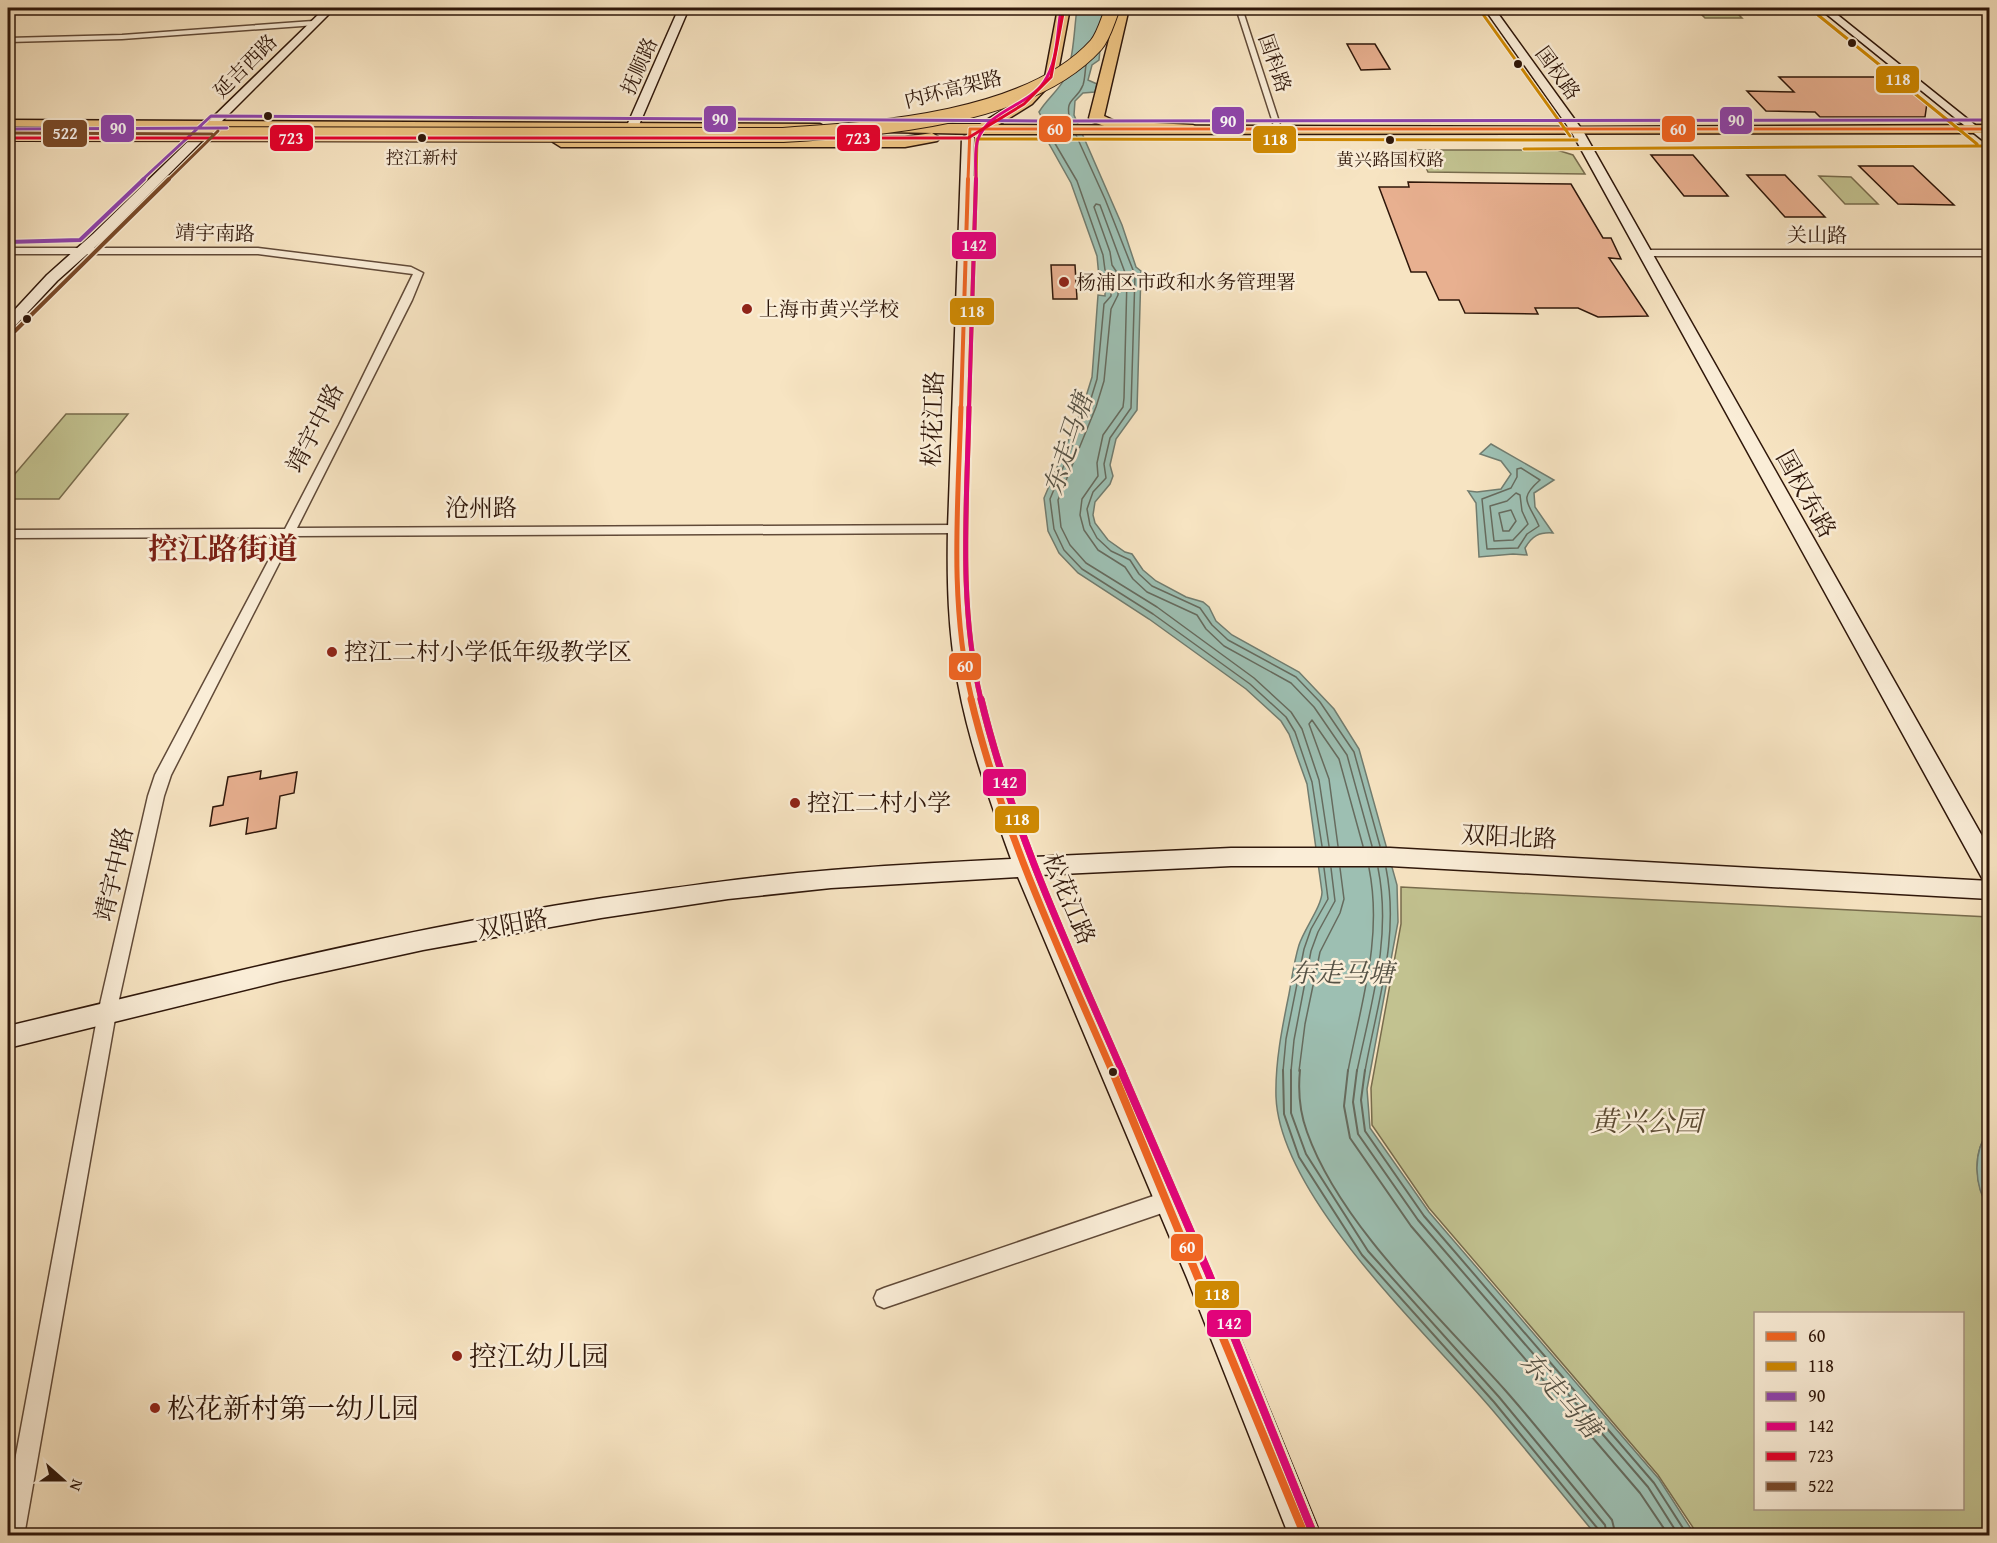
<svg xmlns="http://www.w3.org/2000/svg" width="1997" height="1543" viewBox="0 0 1997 1543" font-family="'Gentium Book Plus','Noto Serif SC',serif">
<rect width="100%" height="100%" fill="#f7e4c2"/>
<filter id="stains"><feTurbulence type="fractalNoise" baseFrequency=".00333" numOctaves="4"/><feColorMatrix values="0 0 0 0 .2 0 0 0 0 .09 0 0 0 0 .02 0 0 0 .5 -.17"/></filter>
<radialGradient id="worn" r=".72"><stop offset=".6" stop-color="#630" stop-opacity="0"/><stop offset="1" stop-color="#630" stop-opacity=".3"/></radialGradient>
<path fill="#c2c290" stroke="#786c4d" stroke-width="1.5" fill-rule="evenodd" d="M1695,8H1732L1742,18H1705Z
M1418,150H1557L1573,155L1585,174L1428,172Z
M1819,176L1851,177L1878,204H1845Z
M66,414H128L59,499H8V482Z
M1401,887L1989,917V1131C1972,1152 1974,1186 1990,1209V1470C1981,1491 1985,1514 1989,1535H1698L1658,1475L1429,1208L1372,1125L1371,1088L1401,924ZM1756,1314H1962V1508H1756Z"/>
<path fill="#9dbfb2" stroke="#717c6f" stroke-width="1.5" d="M1077,8H1104L1099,60L1092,65L1088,80L1097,84L1095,92L1083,93L1075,101L1074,115L1122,225L1136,267L1141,271L1137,410L1116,439L1110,465L1113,476L1110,484L1095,502L1093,515L1095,523L1108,540L1125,552L1132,554L1143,570L1156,581L1186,597L1203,602L1209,607L1216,621L1232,635L1299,672L1334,709L1359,749L1397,885L1398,922L1367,1089L1370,1128L1429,1212L1659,1479L1695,1535H1596C1560,1492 1525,1448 1489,1406C1426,1332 1280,1197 1276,1097C1275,1063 1282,1028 1289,994C1292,978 1294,961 1299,945C1304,929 1322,906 1322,892L1307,784L1289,734L1281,721L1246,689L1149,619L1078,573L1059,553L1048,531L1044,498L1084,403L1092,377L1098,295L1105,296V278L1099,277L1097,256L1071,183L1043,133V120L1039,112C1046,100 1059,90 1065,78C1074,58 1074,30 1077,8Z
M1491,444L1554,480L1534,493L1535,507L1553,533C1539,532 1532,536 1525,548L1527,555L1513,554L1479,557L1476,503L1468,491L1477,492L1501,489L1511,474L1501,461L1480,454Z
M1989,1131V1209C1974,1186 1972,1152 1989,1131Z"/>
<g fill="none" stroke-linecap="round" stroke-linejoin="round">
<path stroke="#666b5e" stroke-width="1.5" d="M1071,124C1063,96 1076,103 1083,85C1085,79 1085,71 1086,65
M1050,135L1077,181L1103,255L1105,270L1111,276V296L1104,304L1097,379L1089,405L1050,499L1054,529L1064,550L1082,569L1153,614L1250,684L1286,717L1295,732L1312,782L1322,846
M1076,135L1105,199L1135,275L1131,408L1110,438L1104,464L1106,478L1093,492L1087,509L1090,525L1097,538L1111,551L1130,560L1139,574L1152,586L1200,608L1212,625L1228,640L1296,677L1320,702L1354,752L1380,846
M1521,468L1540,480C1517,500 1529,502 1539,526L1527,534L1518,548L1487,549L1482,499L1511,488L1517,477V469Z
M1516,493L1520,495L1522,511L1528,524L1513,540L1494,541L1490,506L1507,501Z
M1511,510L1516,521L1509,531H1503L1499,513Z
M1329,846L1319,780L1302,729L1291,712L1254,678L1157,607L1086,563L1070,545L1061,527L1058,500L1096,407L1104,381L1111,309L1118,295V274L1112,265L1110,252L1094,207L1096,204L1100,205L1127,278L1124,398L1123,407L1103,435L1097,463L1098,476L1082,499L1080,515L1084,530L1098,550L1125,567L1133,579L1147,592L1197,615L1206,629L1224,646L1291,683L1314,707L1347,755L1372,846
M1338,846L1329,779L1309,724L1312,720L1339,759L1363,846
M1283,1071L1286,1039L1304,949L1311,929L1328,899L1324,868
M1291,1071L1294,1040L1311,951L1318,932L1335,901L1331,868
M1299,1071L1305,1024L1320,952L1340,913L1344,899L1340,868
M1348,1071C1361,1003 1383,938 1369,868
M1357,1071C1371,1004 1392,937 1378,868
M1365,1071C1377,1003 1400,938 1386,868"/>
<path stroke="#666b5e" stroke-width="2" d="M1283,1070L1284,1114L1299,1157L1362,1255L1494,1402L1598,1529L1600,1536
M1291,1070V1113L1306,1154L1368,1251L1499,1397L1605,1525L1607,1536
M1300,1070C1298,1090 1300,1113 1307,1132C1340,1225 1440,1317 1505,1390C1542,1432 1577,1477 1612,1520L1616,1536
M1348,1070L1344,1106L1350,1138L1411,1226L1640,1493L1669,1536
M1357,1070L1353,1102L1358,1134L1418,1220L1648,1487L1679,1536
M1365,1070L1361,1100L1365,1131L1424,1216L1654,1483L1688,1536"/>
</g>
<path fill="#e8b090" stroke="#2f170a" stroke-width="1.5" d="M1347,44H1375L1390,69L1361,70Z
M1779,77H1897L1927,103L1925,117H1820L1815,112L1766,111L1747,91L1794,92Z
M1651,155H1693L1728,196H1684Z
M1859,166H1913L1954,205L1898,204Z
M1747,175H1785L1825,217H1785Z
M1408,182L1571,184L1603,238H1611L1621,259L1609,258L1648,316L1598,317L1578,308H1535L1538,314L1465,313L1459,300H1439L1426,272H1411L1379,187H1409Z
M1051,265H1075L1077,299H1053Z
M261,771L260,779L297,772L294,793L280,796L276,828L246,834L248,818L210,826L213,807L223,805L228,777Z"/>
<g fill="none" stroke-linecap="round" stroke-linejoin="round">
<g stroke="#614a38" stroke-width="3">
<path id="street" d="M1236,8H1242L1282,131L1275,129Z
M313,21L316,25L122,39L8,42V38L122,35Z
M8,248H258L411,267L423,273L412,300L297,528L956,525L962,529L956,533L293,536L171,775L164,796L116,1013L24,1536H8V1498L98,1013L148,796L155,775L281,537L8,538V530L285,529L339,425L413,274L258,254H8Z
M1990,250V256H1644L1639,253L1644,250Z
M1168,1191L1175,1194L1178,1201L1175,1208L1168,1211L884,1308L877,1305L874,1298L877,1291L884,1288Z"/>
</g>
<g stroke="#2f170a" stroke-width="3">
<path id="secondary" d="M325,8H335L103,240L57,281L13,328L8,329V317L47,275L93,234Z
M679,8H689L633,139L627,143L623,141L621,139Z
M1484,8H1494L1583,131L1990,850V880L1982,878L1571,131Z
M1819,8H1829L1990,137V146Z
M968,134L974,138L965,528L969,622L977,681L990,735L1033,857L1231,848H1390L1990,881V899L1390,866H1231L1040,875L1210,1265L1321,1536H1289L1187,1278L1018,877L831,888L728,899L601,918L423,950L281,981L8,1048V1026C205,979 403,928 603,898C679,887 756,876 832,870C891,865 951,862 1011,859C990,801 969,743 958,683C948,632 947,580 948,528L962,138Z"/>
</g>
<g stroke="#2f170a" stroke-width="3">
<path id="primary" d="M1058,8H1070L1057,77L1032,104L998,125L1577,127L1990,125V133L980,134L888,132L881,128L888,124H980L1023,98L1045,77Z
M8,120L820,124L827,128L820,132L8,128Z"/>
</g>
<g stroke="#2f170a" stroke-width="3">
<path id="highway" d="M1117,8H1129L1104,116L1115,121L1193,125L1200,129L1198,132L1112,129L1091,121L1089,118Z
M932,133L940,138L937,141L905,147H561L553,142L561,137H905Z"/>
</g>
<use href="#street" fill="#faedd7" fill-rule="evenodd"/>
<use href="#secondary" fill="#faedd7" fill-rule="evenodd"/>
<use href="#primary" fill="#ecc281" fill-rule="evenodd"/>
<use href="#highway" fill="#ecc281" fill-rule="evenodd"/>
<g stroke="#2f170a" stroke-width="16" stroke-linecap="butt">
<path id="highway-bridge" d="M8,134L783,135C878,129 1029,119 1096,45C1104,36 1108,19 1113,8"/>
</g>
<use href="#highway-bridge" stroke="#ecc281" stroke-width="14"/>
<g stroke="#faedd7" stroke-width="5">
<path id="bus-1-far4" d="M968,180L970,129H1990"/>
</g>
<g stroke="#faedd7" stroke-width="7">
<path id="bus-1-far3" d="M961,409L968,179"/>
</g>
<g stroke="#faedd7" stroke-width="9">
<path id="bus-1-far2" d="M961,407C958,505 949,604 972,700"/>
</g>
<g stroke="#faedd7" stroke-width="11">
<path id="bus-1-far1" d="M971,699C1002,829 1059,949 1112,1071"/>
</g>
<g stroke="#faedd7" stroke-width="13">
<path id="bus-1" d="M1112,1070L1305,1536"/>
</g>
<g stroke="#faedd7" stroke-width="5">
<path id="bus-2-far4" d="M1482,13L1570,136
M1818,15L1977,144
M1524,149L1983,146
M976,180L977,139L1577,140"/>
</g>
<g stroke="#faedd7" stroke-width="7">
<path id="bus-2-far3" d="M969,409L976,179"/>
</g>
<g stroke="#faedd7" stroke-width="9">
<path id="bus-2-far2" d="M969,407C967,505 958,605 981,700"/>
</g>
<g stroke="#faedd7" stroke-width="11">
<path id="bus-2-far1" d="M981,699C1012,828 1069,949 1122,1071"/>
</g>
<g stroke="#faedd7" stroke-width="13">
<path id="bus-2" d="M1121,1070L1208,1272L1313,1533"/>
</g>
<g stroke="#faedd7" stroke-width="5">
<path id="bus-3-far1" d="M8,129L227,128
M142,180L211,116L1040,121L1990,120"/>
</g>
<g stroke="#faedd7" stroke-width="7">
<path id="bus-3" d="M8,242L80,240L144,179"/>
</g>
<g stroke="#faedd7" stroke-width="5">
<path id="bus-4-far4" d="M976,180C976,168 974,150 978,139C989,110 1028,106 1044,82C1058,62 1057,33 1061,10"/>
</g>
<g stroke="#faedd7" stroke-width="7">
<path id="bus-4-far3" d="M969,409L976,179"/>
</g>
<g stroke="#faedd7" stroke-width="9">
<path id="bus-4-far2" d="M969,407C967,505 958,605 981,700"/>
</g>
<g stroke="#faedd7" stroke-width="11">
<path id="bus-4-far1" d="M981,699C1012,828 1069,949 1122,1071"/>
</g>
<g stroke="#faedd7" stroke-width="13">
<path id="bus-4" d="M1121,1070L1208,1272L1313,1533"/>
</g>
<g stroke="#faedd7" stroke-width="5">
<path id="bus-5" d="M8,138H968L1024,104L1051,77L1064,8"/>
</g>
<g stroke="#faedd7" stroke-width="5">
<path id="bus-6-far1" d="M8,133L212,134
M168,180L218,131"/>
</g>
<g stroke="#faedd7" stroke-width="7">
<path id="bus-6" d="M15,331L169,179"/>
</g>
<use href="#bus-1-far4" stroke="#f26522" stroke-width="3"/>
<use href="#bus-1-far3" stroke="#f26522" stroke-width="4"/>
<use href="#bus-1-far2" stroke="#f26522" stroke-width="5"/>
<use href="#bus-1-far1" stroke="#f26522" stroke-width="7"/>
<use href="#bus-1" stroke="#f26522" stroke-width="8"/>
<use href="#bus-2-far4" stroke="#cf8902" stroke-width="3"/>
<use href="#bus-2-far3" stroke="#cf8902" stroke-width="4"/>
<use href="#bus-2-far2" stroke="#cf8902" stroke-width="5"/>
<use href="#bus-2-far1" stroke="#cf8902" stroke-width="7"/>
<use href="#bus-2" stroke="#cf8902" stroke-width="8"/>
<use href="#bus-3-far1" stroke="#8e44ad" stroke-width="3"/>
<use href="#bus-3" stroke="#8e44ad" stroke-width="4"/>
<use href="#bus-4-far4" stroke="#e5007d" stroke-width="3"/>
<use href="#bus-4-far3" stroke="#e5007d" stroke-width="4"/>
<use href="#bus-4-far2" stroke="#e5007d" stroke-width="5"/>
<use href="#bus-4-far1" stroke="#e5007d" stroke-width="7"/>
<use href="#bus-4" stroke="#e5007d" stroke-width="8"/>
<use href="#bus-5" stroke="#e4002b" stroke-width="3"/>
<use href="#bus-6-far1" stroke="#7a4b2a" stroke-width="3"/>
<use href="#bus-6" stroke="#7a4b2a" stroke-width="4"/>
</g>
<g fill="#2f170a" stroke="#faedd7" stroke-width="2">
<circle cx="1852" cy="43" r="5"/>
<circle cx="1518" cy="64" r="5"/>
<circle cx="268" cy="116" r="5"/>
<circle cx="422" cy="138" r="5"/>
<circle cx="1390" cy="140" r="5"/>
<circle cx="27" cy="319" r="5"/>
<circle cx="1113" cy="1072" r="5"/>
</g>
<g fill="#8f2418" stroke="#faedd7" stroke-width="2">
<circle cx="1064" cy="282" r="6"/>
<circle cx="747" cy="309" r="6"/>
<circle cx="332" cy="652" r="6"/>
<circle cx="795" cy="803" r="6"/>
<circle cx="457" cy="1356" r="6"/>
<circle cx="155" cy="1408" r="6"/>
</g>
<g text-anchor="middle" stroke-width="5" stroke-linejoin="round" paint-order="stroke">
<g font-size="18" fill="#2f170a" stroke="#faedd7">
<text x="422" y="164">控江新村</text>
<text x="1390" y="166">黄兴路国权路</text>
</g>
<g font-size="20" fill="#2f170a" stroke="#faedd7">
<text transform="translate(1275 63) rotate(71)" y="7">国科路</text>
<text transform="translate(245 66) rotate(-45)" y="7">延吉西路</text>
<text transform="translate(639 66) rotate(-66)" y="7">抚顺路</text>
<text transform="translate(1558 73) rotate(54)" y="7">国权路</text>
<text transform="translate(953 89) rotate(-14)" y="7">内环高架路</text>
<text transform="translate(215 233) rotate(1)" y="7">靖宇南路</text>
<text x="1817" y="242">关山路</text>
</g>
<g font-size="20" fill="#2f170a" stroke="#faedd7" text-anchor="start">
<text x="1076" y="289">杨浦区市政和水务管理署</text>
<text x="759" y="316">上海市黄兴学校</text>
</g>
<g font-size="24" fill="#2f170a" stroke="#faedd7">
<text transform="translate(933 419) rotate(-88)" y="8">松花江路</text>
<text transform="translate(315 428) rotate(-63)" y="8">靖宇中路</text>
<text transform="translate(1806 494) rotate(61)" y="8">国权东路</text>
<text x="481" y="516">沧州路</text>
<text transform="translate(1509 837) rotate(3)" y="8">双阳北路</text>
<text transform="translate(114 874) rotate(-77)" y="8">靖宇中路</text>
<text transform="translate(1069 899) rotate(67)" y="8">松花江路</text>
<text transform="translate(512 924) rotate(-10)" y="8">双阳路</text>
</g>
<g font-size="24" fill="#2f170a" stroke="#faedd7" text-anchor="start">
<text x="344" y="660">控江二村小学低年级教学区</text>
<text x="807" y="811">控江二村小学</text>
</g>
<g font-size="26" font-style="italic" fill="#565245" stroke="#faedd7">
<text transform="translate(1068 444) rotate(-72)" y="9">东走马塘</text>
<text x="1342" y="982">东走马塘</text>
<text transform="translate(1561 1395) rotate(48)" y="9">东走马塘</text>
</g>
<g font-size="28" font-style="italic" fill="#5b4a32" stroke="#faedd7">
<text x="1646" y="1131">黄兴公园</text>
</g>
<g font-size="28" fill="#2f170a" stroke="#faedd7" text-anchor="start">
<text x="469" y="1366">控江幼儿园</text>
<text x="167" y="1418">松花新村第一幼儿园</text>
</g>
<g font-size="30" font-weight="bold" fill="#7a1f14" stroke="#faedd7">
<text x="223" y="559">控江路街道</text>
</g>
</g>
<g stroke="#faedd7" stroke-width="2">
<rect x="1875" y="65" width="45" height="29" rx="6" fill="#cf8902"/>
<rect x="703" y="105" width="34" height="28" rx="6" fill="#8e44ad"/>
<rect x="1719" y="106" width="34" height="29" rx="6" fill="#8e44ad"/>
<rect x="1211" y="106" width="34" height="29" rx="6" fill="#8e44ad"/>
<rect x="100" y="114" width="35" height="29" rx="6" fill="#8e44ad"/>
<rect x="1038" y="115" width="34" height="28" rx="6" fill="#f26522"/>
<rect x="1661" y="115" width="35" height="28" rx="6" fill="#f26522"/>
<rect x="42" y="119" width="46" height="29" rx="6" fill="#7a4b2a"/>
<rect x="269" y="124" width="45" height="28" rx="6" fill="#e4002b"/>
<rect x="836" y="124" width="45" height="28" rx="6" fill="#e4002b"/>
<rect x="1252" y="125" width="45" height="29" rx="6" fill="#cf8902"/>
<rect x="951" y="231" width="46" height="29" rx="6" fill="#e5007d"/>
<rect x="949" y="297" width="46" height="29" rx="6" fill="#cf8902"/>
<rect x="948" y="652" width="34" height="29" rx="6" fill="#f26522"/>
<rect x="982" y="768" width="45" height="29" rx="6" fill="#e5007d"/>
<rect x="994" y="805" width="46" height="29" rx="6" fill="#cf8902"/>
<rect x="1170" y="1233" width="34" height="29" rx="6" fill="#f26522"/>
<rect x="1194" y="1280" width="46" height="29" rx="6" fill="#cf8902"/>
<rect x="1206" y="1309" width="46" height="29" rx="6" fill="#e5007d"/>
</g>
<g font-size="16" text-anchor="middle" font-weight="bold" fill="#fff">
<text x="1898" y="85">118</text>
<text x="720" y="125">90</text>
<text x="1736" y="126">90</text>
<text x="1228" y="127">90</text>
<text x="118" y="134">90</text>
<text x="1055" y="135">60</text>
<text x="1678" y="135">60</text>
<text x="65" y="139">522</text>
<text x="291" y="144">723</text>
<text x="858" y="144">723</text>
<text x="1275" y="145">118</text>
<text x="974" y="251">142</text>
<text x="972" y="317">118</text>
<text x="965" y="672">60</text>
<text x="1005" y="788">142</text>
<text x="1017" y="825">118</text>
<text x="1187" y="1253">60</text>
<text x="1217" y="1300">118</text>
<text x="1229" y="1329">142</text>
</g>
<rect width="1997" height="1543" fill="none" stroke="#f7e4c2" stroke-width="30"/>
<rect x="9" y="9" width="1979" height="1525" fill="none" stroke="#2f170a" stroke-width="3"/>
<rect x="15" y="15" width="1967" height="1513" fill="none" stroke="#2f170a" stroke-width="1.5"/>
<rect x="1754" y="1312" width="210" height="198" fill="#faedd7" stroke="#a99785" stroke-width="1.5"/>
<rect x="1766" y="1332" width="30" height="9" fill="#f26522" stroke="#a99785" stroke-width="1.5"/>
<text x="1808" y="1342" font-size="18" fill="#2f170a">60</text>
<rect x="1766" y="1362" width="30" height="9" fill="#cf8902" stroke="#a99785" stroke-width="1.5"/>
<text x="1808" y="1372" font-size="18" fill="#2f170a">118</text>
<rect x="1766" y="1392" width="30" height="9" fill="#8e44ad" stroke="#a99785" stroke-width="1.5"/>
<text x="1808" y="1402" font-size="18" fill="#2f170a">90</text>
<rect x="1766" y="1422" width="30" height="9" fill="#e5007d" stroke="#a99785" stroke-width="1.5"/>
<text x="1808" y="1432" font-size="18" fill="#2f170a">142</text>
<rect x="1766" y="1452" width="30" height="9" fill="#e4002b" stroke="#a99785" stroke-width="1.5"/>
<text x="1808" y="1462" font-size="18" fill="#2f170a">723</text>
<rect x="1766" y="1482" width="30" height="9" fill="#7a4b2a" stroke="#a99785" stroke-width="1.5"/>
<text x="1808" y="1492" font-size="18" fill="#2f170a">522</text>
<g transform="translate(63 1480) rotate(111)" stroke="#faedd7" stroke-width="4.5" paint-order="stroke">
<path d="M0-4.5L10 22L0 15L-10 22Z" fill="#2f170a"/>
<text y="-9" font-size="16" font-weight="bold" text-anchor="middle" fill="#2f170a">N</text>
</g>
<rect width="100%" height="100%" filter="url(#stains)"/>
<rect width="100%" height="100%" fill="url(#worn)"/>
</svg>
